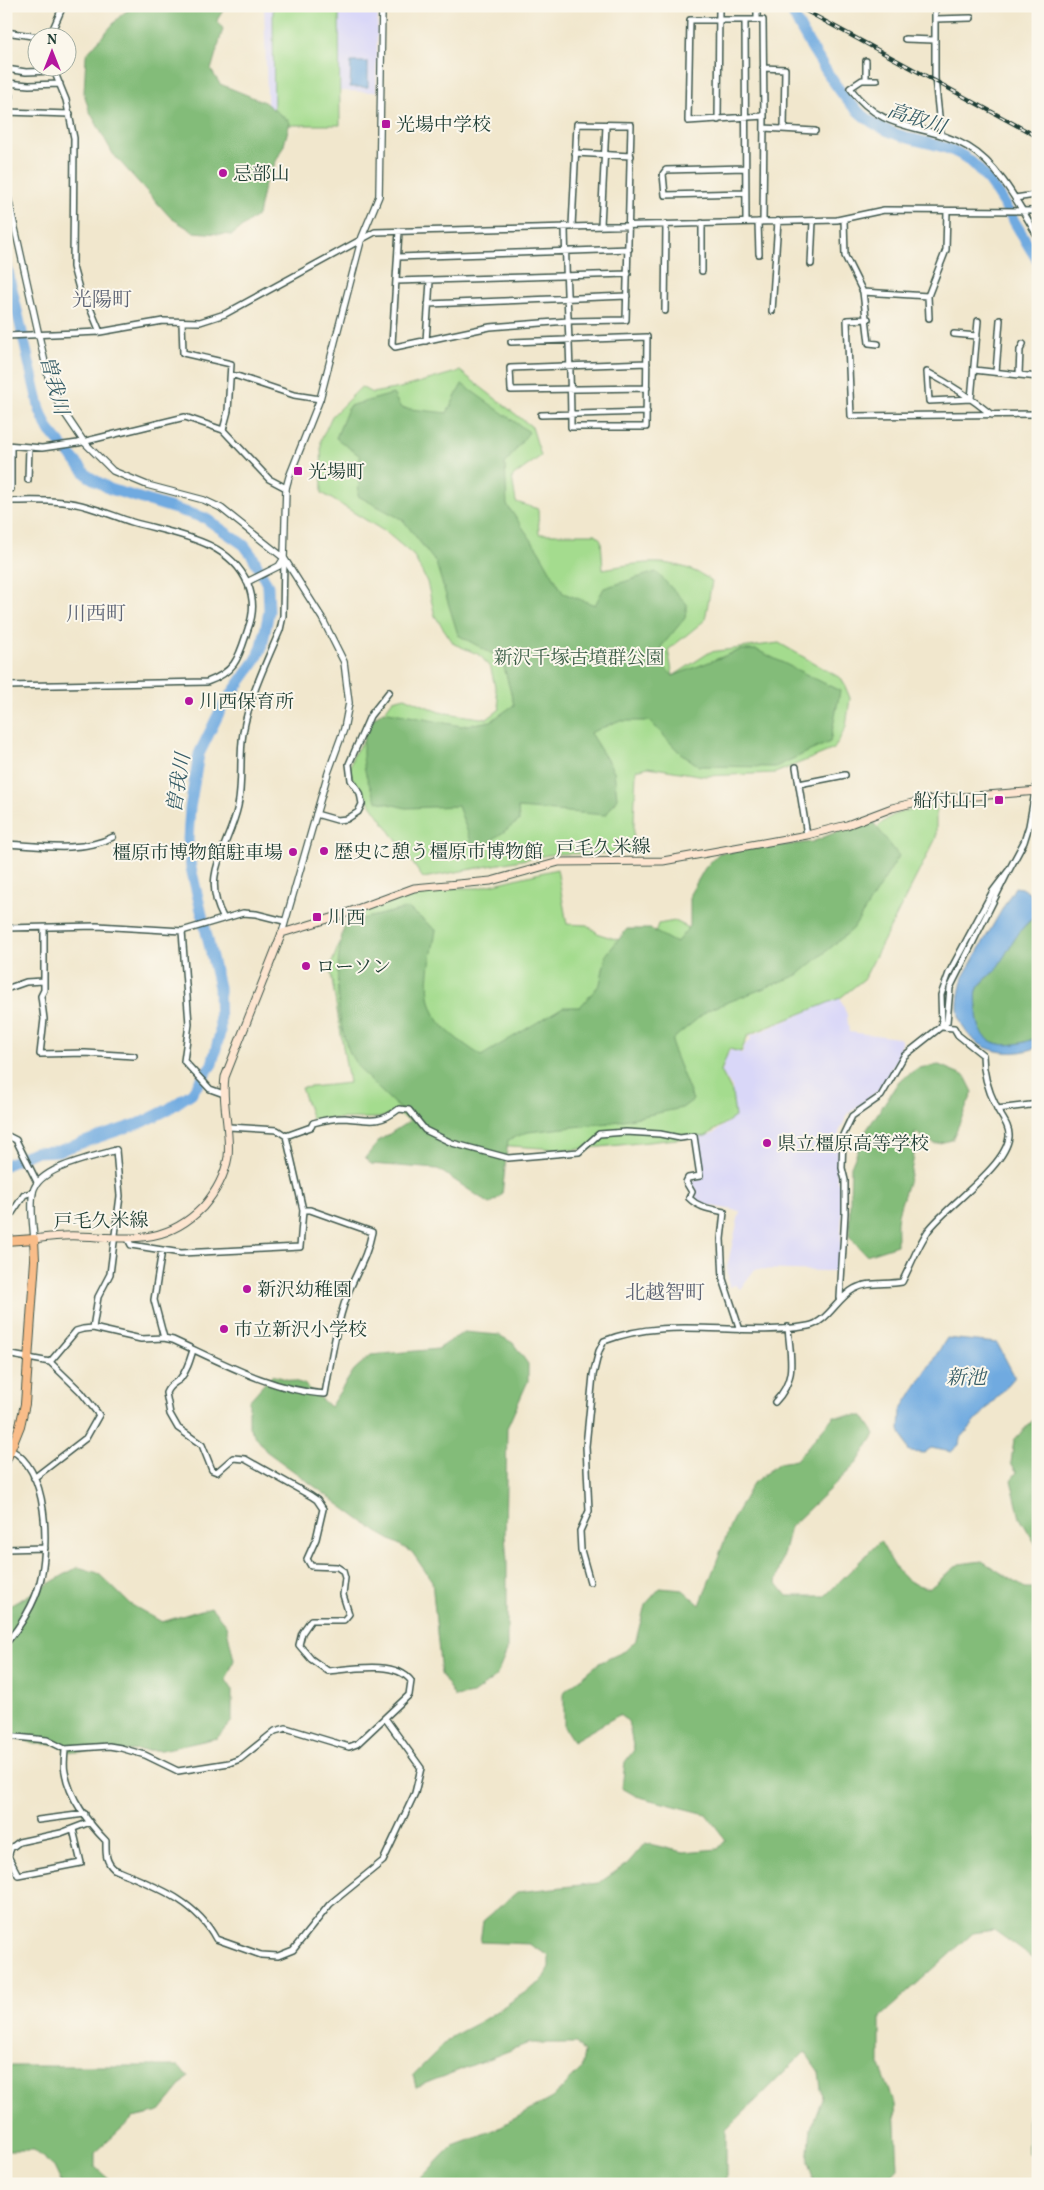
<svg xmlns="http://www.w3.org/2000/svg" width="1044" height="2190" viewBox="0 0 1044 2190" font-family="Vollkorn,'Noto Serif JP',serif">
<rect width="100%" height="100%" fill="#fbf7ec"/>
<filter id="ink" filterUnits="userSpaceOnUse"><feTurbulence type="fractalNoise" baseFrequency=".02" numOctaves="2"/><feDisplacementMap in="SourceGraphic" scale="10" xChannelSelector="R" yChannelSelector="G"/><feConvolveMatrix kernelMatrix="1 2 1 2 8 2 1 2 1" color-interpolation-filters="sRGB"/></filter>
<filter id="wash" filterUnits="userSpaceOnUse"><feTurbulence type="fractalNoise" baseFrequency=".0096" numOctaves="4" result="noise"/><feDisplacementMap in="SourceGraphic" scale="20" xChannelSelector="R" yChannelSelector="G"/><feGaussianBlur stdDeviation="1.12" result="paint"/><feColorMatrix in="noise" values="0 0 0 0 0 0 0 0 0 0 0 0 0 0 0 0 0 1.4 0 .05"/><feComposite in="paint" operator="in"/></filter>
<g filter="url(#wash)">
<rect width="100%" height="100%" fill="#f1e7cd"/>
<path fill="#d9d7f8" d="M264,6H378L376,92L340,91V125H268Z
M840,998L847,1015L849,1032L899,1038L901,1040V1053L879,1090L848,1114L839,1132L837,1182H843L840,1266L837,1271H825L755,1269L740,1289L735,1285L729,1287L727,1267L740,1211L705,1205L696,1200V1190L689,1180L702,1179L697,1138L713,1134L735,1117L732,1088L722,1072L725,1061L730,1050L742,1053L745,1045L751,1040L750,1036Z"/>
<path fill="#a4dc8e" stroke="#628c61" d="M273,6H339L340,125H274Z
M460,371L532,427L541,456L512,477L516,502L538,509L539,534H596L601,540L603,569C644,562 675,556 712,581L705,620L668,650L673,676L710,652L779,643L842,679L850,698L846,727L834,749L775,773L705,776L648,767L636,770L633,850L614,853L554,854L423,878L349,773L353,755L393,700L405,697L439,712L487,719L500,709L491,669L480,655L454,644L435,616L427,582L414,556L387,533L322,493L321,440L332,416L361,387L372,393L400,388Z
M936,805V838L864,979L840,998L748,1035L741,1052L729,1049L721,1071L732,1092L735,1117L706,1136L571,1150L452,1142L396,1113L379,1118L312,1119L301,1088L349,1083L330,968L351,913L449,888H478L557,869L567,924L587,925L599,934L625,942L651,945L658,924L675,921L693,930L860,847C889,812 892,813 936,805Z"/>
<path fill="#83bc79" stroke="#517c56" d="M134,6H226L217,20L223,29L211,70L220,84L264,102L290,122L284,145L264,186L258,215L232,235L194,232L171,218L113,154L89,110L84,93L86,55L121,15Z
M462,384L529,432L505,464L507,505L539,551L563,593L595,605L604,588L656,572L687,604L685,618L661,647L664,667L673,676L740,650H757L840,691L830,742L775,767L699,766L679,752L650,721H618L590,733L614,771L617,798L606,815L518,808L519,821L475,852L458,806L406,808L377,801C362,772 361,758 365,725L383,711L461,726L491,721L514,705L502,659L458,635L436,563L403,520L358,496L360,456L336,438L349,406L393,394L401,408L447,413Z
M870,818L899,856L853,929L798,975L708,1010L673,1039V1050L693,1100L682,1108L609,1123L528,1132L508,1140L502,1195L490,1204L438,1169L371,1164L365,1158L380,1140L411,1120C394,1102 372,1085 357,1065C333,1033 334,960 345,923L408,908L436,930C431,963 418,1000 444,1027C454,1038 469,1047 481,1056L563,1007H580L600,984L606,955L627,929H650L676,943L690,926V894L705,868L719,853L812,842Z
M1035,917H1038V1037C1009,1050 977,1050 977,1011C977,1005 975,993 978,988C982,982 990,977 994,971C1008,954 1016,929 1035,917Z
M939,1065L965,1076L973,1092L952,1140L935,1144L915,1132C916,1166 907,1183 898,1214C896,1223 897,1235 897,1245L866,1255L849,1236L851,1166L866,1131L899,1081L918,1068Z
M464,1332L499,1335L513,1343L528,1364V1381L507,1428L505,1535L507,1561V1651L496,1677L473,1694L455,1697L441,1674L432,1581L412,1552L377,1532L266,1451L249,1427V1401L272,1375L304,1384L330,1407L354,1370L371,1355L438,1349Z
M834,1416H863L875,1434L857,1463L790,1527L776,1582L787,1596H825L880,1541C895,1566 899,1583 930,1588L959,1564L982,1561L1025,1588H1038V1962L994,1930L973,1933L880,2017V2066L895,2104L898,2168L883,2184H815L808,2162L811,2127L822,2098L819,2072L805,2052L726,2130V2184H419L422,2177L453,2145L494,2130L552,2098L581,2069L584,2052L576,2043H529L416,2087L413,2075L451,2037L483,2020L541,1982L549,1968V1956L529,1944L480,1942L483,1921L517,1892L599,1883L628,1863L645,1843L683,1852L718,1849L726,1840L706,1814L636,1796L622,1788L625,1762L634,1750L628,1721L619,1715L573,1741L564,1727V1692L599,1663L625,1651L636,1640L645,1605L660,1588L683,1590L700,1605L732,1521L753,1483L779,1463L796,1460Z
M1034,1419L1038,1422V1548L1020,1518L1011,1480L1017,1472L1011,1463L1014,1440Z
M78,1567L98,1573L130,1604L162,1622L211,1607L226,1625L234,1660L226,1680L232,1689V1721L217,1738L162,1750L72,1752L54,1744H34L6,1732V1608Z
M6,2066H179L188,2077L159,2112L133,2118L95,2153V2167L112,2182L144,2184H62L54,2167L34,2150H6Z
M1038,2070V2163L1028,2153V2121Z"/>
<path fill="#70aae0" stroke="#48748a" d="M351,62H368V87H350Z
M1015,887L1021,888L1038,898V917C1023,918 1006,956 996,969C991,975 981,982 978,988C975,994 977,1005 977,1011C977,1050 1010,1050 1038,1037V1047C1008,1060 967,1050 959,1016C956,1003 960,989 963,977Z
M947,1338L997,1343L1015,1377L960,1439L959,1445L951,1452L931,1448L924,1453L909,1452L900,1430L901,1410Z"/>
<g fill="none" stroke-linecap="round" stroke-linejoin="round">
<path stroke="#70aae0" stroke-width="11" d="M790,6C796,23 806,38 815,53C837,88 855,120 896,134C922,144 948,143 970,161C992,178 1021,235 1038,261
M6,263L40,410L48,429L88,476L110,489L205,518L244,545L253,557L268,586L269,611L262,647L256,660L222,707L199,754L190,808L188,840L191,868L219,987L220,1033L212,1064L192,1093L167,1110L143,1122L58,1151L34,1152L6,1165"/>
</g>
</g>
<g filter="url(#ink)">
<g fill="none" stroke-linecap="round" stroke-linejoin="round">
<g stroke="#3e564b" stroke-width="8">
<path id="minor" d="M935,6V78L941,135
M935,19L971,18
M690,20H763L764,116L688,121Z
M745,20L746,222
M757,20V6
M6,32L45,38
M49,38L63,6
M905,39L934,40
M53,68L66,100L74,138L73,267L81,296L88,303L100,332
M763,68L785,69L784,129
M6,69L26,72L54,71
M866,80V61
M877,80H862L850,88C885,136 925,121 968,147C1000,166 1019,205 1038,237
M7,83L29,85L60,84
M6,96H10
M6,112L70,114
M718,120L719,6
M764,128L815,131
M575,153L631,156
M745,193L665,195L663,174L666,170L745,168
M1015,198L1035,195
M844,219L845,256L863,292L869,343L878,344
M758,222L759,254
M763,222L764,116
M702,223V271
M601,225L606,126
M399,231L392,344L395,347L490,327L568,321L626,320L631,125L577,124L572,226
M398,257L629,249
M811,264L813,221
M396,281L628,274
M863,292L928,296
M428,304L627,296
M665,311L666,224
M772,311L778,221
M929,318L928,296L946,250L947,211
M868,319L847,320L851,416L1038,414
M978,321L971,399L929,401L927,372C950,384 971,398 992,415
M182,322L183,353L231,364L228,411L223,430
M954,334L977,336
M6,336L100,332L163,321L200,322L225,314L375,232L837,220L884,210L1038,211
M426,341L430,281
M511,342L647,337L646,427H571C571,360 566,293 565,226
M647,363L510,368L511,390L647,388
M974,370L1038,377
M996,372L1000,320
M231,374L294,395L320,399
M1019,374L1020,350L1023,344
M541,415L647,412
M6,445L42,448L78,443L185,417L223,430L269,479L286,488
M28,480L29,447
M11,489V446
M6,501C25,501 45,500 63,502C87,504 110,515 132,522C174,534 229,539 248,584C254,600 254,613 248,629C239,656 237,671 207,682L6,686
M796,767L807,835
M799,784L845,775
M316,814L337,820L347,819L358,812L362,804L360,793L351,780L349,764L370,716L389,692
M6,844C40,846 82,853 113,837
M223,917C200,874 229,847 238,806C243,782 239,757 243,733C249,698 266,663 280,630L283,616L284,558
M6,928L97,926L182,931L243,913L256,914L284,921
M44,928V990L41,996L44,1019L40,1054L85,1053L134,1056
M182,931L189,1024L184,1061L210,1089L224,1094
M6,989L26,982L43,981
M942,1027L941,995L949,973L993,891L1009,870L1024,842L1029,826L1038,776
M997,1109L1038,1104
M6,1135L16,1140L37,1182
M286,1136L311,1127L313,1123C324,1120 334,1118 345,1118C368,1120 379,1125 399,1109L409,1110L425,1130L452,1143L508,1158L579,1152L599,1134L626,1132L660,1134L680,1138L694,1136L700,1176L688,1178L686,1182L692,1192L689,1198C699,1208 711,1209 724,1212L721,1239L723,1279L740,1330
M6,1222L24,1195L33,1192
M128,1239L131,1245L181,1253L300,1247L303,1210L286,1136L277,1130L229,1127
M162,1250L154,1300L164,1338
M840,1298L845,1213V1180L842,1168L843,1135L852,1116L881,1096L904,1056L947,1022L950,988L1009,870
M93,1328L98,1297L110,1274L112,1258L120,1196L116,1150
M6,1354L50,1362L81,1392L99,1415L86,1438L34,1478
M50,1362L76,1331L83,1329L93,1328L141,1339L164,1338L173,1340C219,1361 273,1391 325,1394C331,1360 336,1325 348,1293C357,1271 367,1257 372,1232L310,1210H303
M775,1402C798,1378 790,1358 788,1327
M6,1549L45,1548
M590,1582L581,1550L580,1531L589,1511L586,1446L593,1375L599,1351L604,1341C669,1315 740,1338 808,1326C827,1323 837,1298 854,1289C868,1281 886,1285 902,1282C911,1265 917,1247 928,1231C947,1205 1005,1168 1009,1137C1010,1125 1000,1116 996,1106C988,1090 983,1073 983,1055L958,1035L954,1028L942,1027
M6,1643C20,1627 35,1603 40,1582C49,1546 49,1470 11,1450
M6,1736L47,1740L65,1749L109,1746L121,1748L145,1755L178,1771L229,1763L240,1759L275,1731L286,1728L349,1747L357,1744L409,1695L411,1681C396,1660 351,1669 328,1671L311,1659L299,1645L302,1633L311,1620H344L349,1614L343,1595L345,1578L343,1571L337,1567L311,1566L307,1559L316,1539L323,1509L317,1500L311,1496L245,1459L233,1458L217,1472L212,1470L202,1445L178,1428L170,1414L166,1393C169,1385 174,1384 180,1379C187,1371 190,1360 193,1350
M65,1749C65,1756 63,1765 65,1772C69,1797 89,1824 106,1841C106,1853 105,1861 114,1869C153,1886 195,1899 216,1939L261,1955L278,1956L293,1950L330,1904L383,1861L415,1793L421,1768L385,1718
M38,1820L85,1814
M73,1829L81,1863L18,1875L8,1856L11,1848L19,1842L61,1833L90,1822"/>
</g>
<g stroke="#3e564b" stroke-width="8">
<path id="tertiary" d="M6,188L48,376L59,405L84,442L113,471L147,485L204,500L221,508L284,558L322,618L344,662L349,703L344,729L328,773L282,933
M247,582L279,566L284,558L286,488L289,477L320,399L362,237L379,196L382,6
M34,1239C33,1224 30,1207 33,1192C38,1167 94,1157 116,1150"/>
</g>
<g stroke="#3e564b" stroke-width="9">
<path id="secondary" d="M34,1239C49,1237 64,1235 79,1236C128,1238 165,1246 203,1207C215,1193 225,1175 228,1157C231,1130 221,1103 225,1077L282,933L338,916L414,888L491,881L559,862L663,861L807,835L847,825L892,808L925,800L1038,791"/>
</g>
<g stroke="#3e564b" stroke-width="10">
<path id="primary" d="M6,1241L34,1239L35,1260L25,1404L20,1426L6,1461"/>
</g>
<use href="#minor" stroke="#fff" stroke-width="5"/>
<use href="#tertiary" stroke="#fff" stroke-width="5.5"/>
<use href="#secondary" stroke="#fde5d0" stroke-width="7"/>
<use href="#primary" stroke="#f9bd89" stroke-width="8"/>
<g stroke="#1f3d34" stroke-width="4">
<path id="rail" d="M797,6L1038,137"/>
</g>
<use href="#rail" stroke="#fbf7ec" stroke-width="2" stroke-dasharray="5.5" stroke-linecap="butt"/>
</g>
</g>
<g fill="#b5179e" stroke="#fbf7ec" stroke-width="2">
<rect x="381" y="119" width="10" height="10" rx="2.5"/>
<circle cx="223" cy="173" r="5"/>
<rect x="293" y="466" width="10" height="10" rx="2.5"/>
<circle cx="189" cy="701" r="5"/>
<rect x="994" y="795" width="10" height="10" rx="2.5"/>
<circle cx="324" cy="851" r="5"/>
<circle cx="293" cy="852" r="5"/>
<rect x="312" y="912" width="10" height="10" rx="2.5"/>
<circle cx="306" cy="966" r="5"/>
<circle cx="767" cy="1143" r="5"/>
<circle cx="247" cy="1289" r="5"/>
<circle cx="224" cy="1329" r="5"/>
</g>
<g text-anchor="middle" stroke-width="4" stroke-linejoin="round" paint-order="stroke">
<g font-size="19" fill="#1f3d34" stroke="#fbf7ec" text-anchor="start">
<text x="396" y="131">光場中学校</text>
<text x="233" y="180">忌部山</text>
<text x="308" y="478">光場町</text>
<text x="199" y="708">川西保育所</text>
<text x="989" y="807" text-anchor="end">船付山口</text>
<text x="334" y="858">歴史に憩う橿原市博物館</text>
<text x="283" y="859" text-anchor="end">橿原市博物館駐車場</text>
<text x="327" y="924">川西</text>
<text x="316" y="973">ローソン</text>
<text x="777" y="1150">県立橿原高等学校</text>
<text x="257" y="1296">新沢幼稚園</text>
<text x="234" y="1336">市立新沢小学校</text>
</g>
<g font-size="19" fill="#3a5d46" stroke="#fbf7ec">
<text x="579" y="664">新沢千塚古墳群公園</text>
</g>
<g font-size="19" fill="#1f3d34" stroke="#fbf7ec">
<text transform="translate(603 847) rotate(-2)" y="7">戸毛久米線</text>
<text transform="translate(101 1220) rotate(-1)" y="7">戸毛久米線</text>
</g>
<g font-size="20" font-style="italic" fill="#375e68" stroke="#fbf7ec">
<text transform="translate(917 118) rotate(18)" y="7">高取川</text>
<text transform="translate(55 385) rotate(75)" y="7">曽我川</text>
<text transform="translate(178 783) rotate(-81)" y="7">曽我川</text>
<text x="966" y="1384">新池</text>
</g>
<g font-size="20" fill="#5e6575" stroke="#fbf7ec">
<text x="102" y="306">光陽町</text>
<text x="96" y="620">川西町</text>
<text x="665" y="1299">北越智町</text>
</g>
</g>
<rect width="1044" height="2190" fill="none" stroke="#fbf7ec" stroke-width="25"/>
<g transform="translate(52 52)"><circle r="24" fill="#fbf7ec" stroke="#a3ada2"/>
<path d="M0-4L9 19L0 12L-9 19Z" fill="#b5179e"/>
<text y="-8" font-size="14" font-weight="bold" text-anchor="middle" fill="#1f3d34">N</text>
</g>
</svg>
